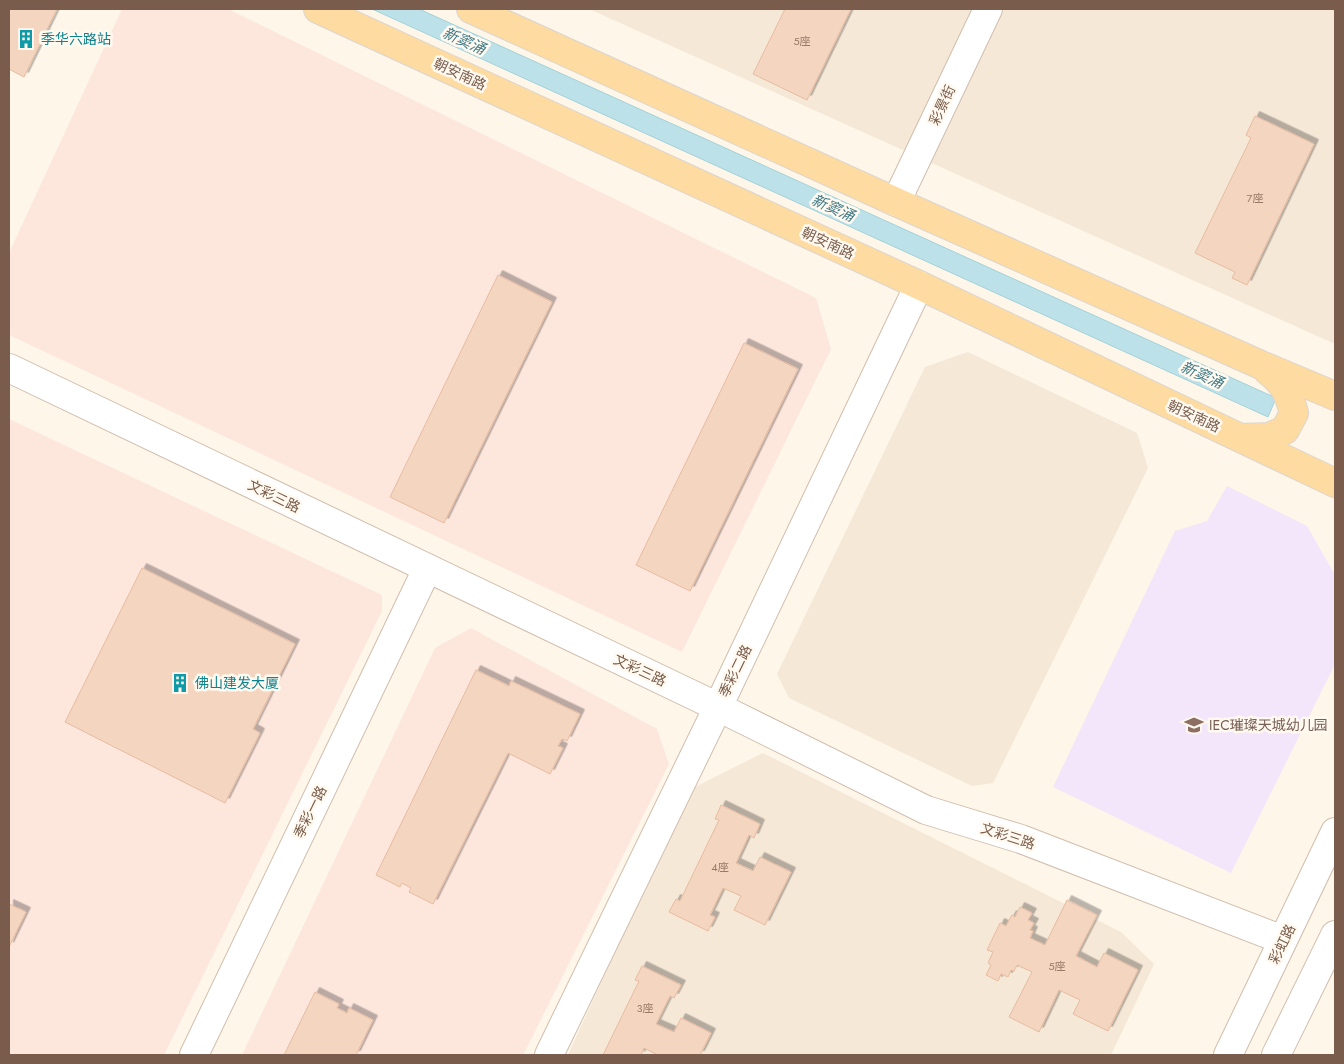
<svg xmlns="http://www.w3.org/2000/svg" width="1344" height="1064" viewBox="0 0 1344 1064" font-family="Jost,'Noto Sans SC',sans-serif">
<defs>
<filter id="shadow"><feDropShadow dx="4.5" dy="-4.5" stdDeviation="0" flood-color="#0004"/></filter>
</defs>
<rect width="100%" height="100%" fill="#fdf6e9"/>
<path fill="#f5e8d7" d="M589,9H1335V344Z
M968,352L1137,433L1148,468L993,783L972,786L789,698L777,674L925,367Z
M763,753L1121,932L1154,964L1111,1055H568L689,790Z"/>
<path fill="#fde7dd" d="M122,9H228L816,298L831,349L682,652L9,335V253Z
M9,419L382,595V611L164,1055H9Z
M471,628L657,729L669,764L523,1055H242L435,648Z"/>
<path fill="#f3e6fa" d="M1227,486L1307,526L1335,575V664L1231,873L1053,787L1175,531L1207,521Z"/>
<path fill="#bce1e8" stroke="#a2d1da" d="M372,9H419L1276,398L1268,417Z"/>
<path fill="#f4d5c0" stroke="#e7bba0" filter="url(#shadow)" d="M9,9H57L24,77L9,69Z
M785,9H851L807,100L753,74Z
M1255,116L1314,144L1247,285L1232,278L1235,272L1195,253L1251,138L1246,135Z
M498,275L552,302L444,523L390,497Z
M744,343L798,369L690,591L636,565Z
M142,568L295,644L253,729L260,733L225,803L65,722Z
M476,670L509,686L511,681L580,714L567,741L562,739L558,746L563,748L550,774L508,753L433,904L409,892L411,888L402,883L400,887L376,875Z
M721,805L760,824L754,838L749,835L736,863L753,871L760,857L791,872L765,925L734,910L741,896L723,888L710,915L715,917L708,931L669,912L676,899L680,901L719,820L715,819Z
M1067,900L1097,915L1076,956L1097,967L1104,953L1138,970L1108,1031L1073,1014L1080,1000L1059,990L1039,1032L1009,1017L1032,972L1017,965L1014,971L1011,970L1008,977L1001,974L998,981L986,975L991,965L988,963L993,952L987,950L1000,923L1006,926L1012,915L1015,917L1020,907L1032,913L1028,920L1034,923L1030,930L1033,931L1030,938L1045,945Z
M9,904L26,912L9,947Z
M642,966L681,985L674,998L670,996L656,1024L674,1032L681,1018L711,1033L700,1055H658L644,1048L641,1055H603L639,981L635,980Z
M315,992L339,1004L337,1008L347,1013L349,1008L373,1020L356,1055H284Z"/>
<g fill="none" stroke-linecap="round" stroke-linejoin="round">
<g stroke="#d0beae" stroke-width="30">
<path id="minor" d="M896,202L988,9
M9,368L718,707L926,810L1021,839L1283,940
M194,1055L427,569
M549,1055L718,707L919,285
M1228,1055L1335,832
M1276,1055L1335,935"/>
</g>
<g stroke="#dcd5d0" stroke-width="30">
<path id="major" d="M318,9L919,285L1335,483
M471,9L896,202L1261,365L1335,396
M1241,438L1269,437L1285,430L1294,413C1289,394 1284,383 1268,371"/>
</g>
<use href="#minor" stroke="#fff" stroke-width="28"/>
<use href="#major" stroke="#fddba1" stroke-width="28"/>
</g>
<defs>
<g id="building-bare" transform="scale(1.5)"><path d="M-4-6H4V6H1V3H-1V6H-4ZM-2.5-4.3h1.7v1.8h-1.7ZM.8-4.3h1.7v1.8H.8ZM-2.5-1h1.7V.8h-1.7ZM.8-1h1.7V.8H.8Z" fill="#0f9aa8" stroke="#fff9f0" stroke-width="2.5" paint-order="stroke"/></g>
<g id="school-bare" transform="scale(1.5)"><path d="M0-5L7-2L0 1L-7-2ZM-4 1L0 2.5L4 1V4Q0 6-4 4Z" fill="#8d6e63" stroke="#fff9f0" stroke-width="2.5" paint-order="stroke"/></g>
</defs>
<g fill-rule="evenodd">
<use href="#building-bare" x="26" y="39"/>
<use href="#building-bare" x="180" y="683"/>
<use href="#school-bare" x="1194" y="725"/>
</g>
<g text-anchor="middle" stroke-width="5" stroke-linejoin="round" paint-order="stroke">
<g font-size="11" fill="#987a68">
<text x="802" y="45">5座</text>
<text x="1255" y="202">7座</text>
<text x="720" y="871">4座</text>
<text x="1057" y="970">5座</text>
<text x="645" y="1012">3座</text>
</g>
<g font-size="14" fill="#0d838f" stroke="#fff9f0" text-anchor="start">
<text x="41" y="44">季华六路站</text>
<text x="195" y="688">佛山建发大厦</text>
</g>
<g font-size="14" fill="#795c4b" stroke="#fff9f0">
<text transform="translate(460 74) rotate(25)" y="5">朝安南路</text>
<text transform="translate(942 105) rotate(-65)" y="5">彩景街</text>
<text transform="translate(828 243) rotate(25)" y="5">朝安南路</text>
<text transform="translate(1194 416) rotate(25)" y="5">朝安南路</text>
<text transform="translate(274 496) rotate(26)" y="5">文彩三路</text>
<text transform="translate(640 670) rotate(25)" y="5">文彩三路</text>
<text transform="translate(735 671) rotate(-64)" y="5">季彩二路</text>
<text transform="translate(310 812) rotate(-64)" y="5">季彩一路</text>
<text transform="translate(1008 836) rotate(18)" y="5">文彩三路</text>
<text transform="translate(1282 944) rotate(-64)" y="5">彩虹路</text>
</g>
<g font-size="14" fill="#785e54" stroke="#fff9f0" text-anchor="start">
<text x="1209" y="730">IEC璀璨天城幼儿园</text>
</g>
<g font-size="15" font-style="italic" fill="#417a86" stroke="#fff9f0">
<text transform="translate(464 41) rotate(24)" y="5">新窦涌</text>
<text transform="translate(833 208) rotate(24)" y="5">新窦涌</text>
<text transform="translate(1202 375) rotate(24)" y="5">新窦涌</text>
</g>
</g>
<rect width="1344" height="1064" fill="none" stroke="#795c4b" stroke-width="20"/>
</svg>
